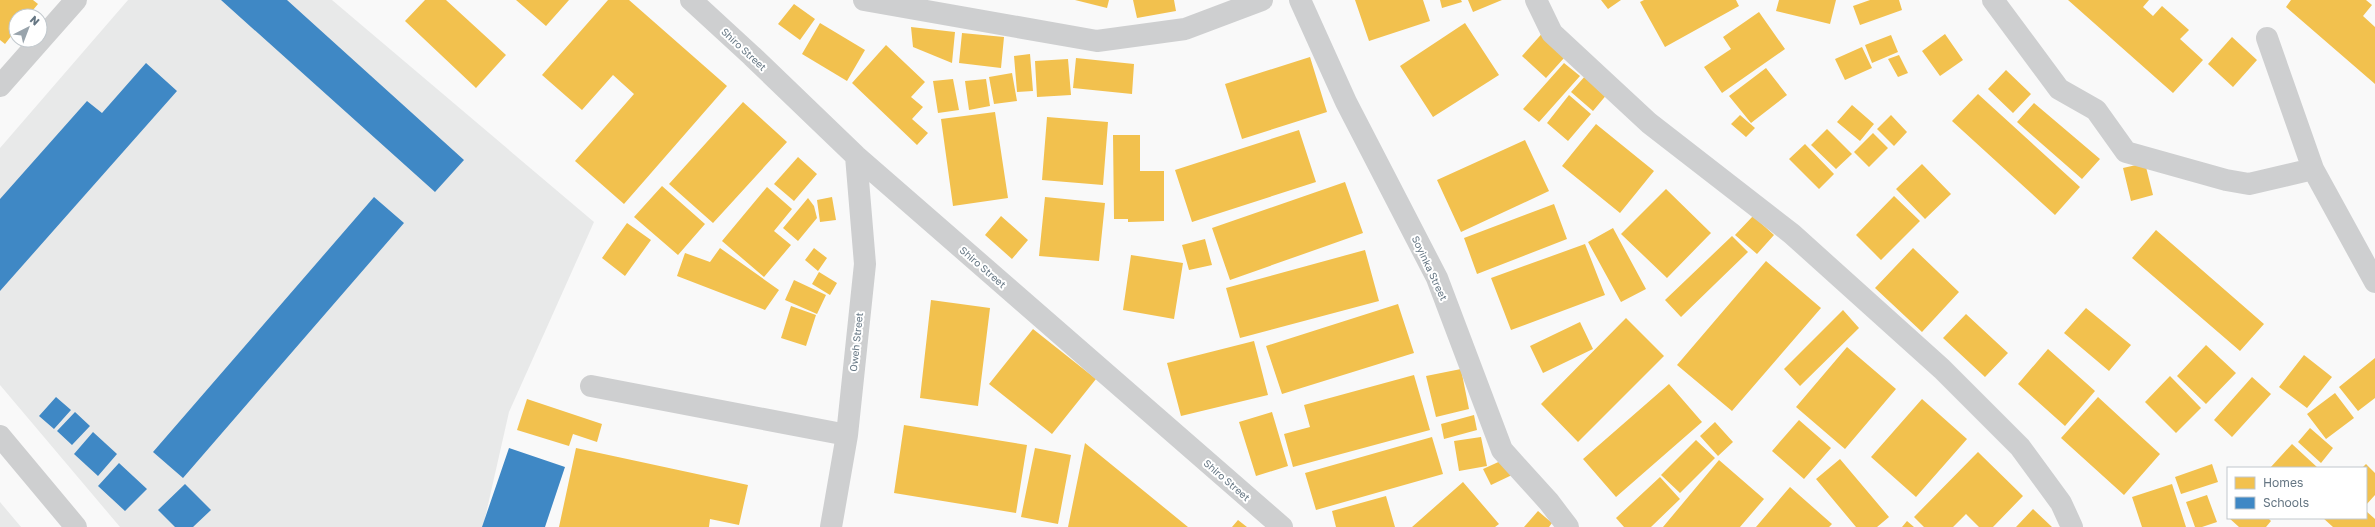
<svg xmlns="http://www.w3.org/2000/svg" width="2375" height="527" viewBox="0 0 2375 527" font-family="'Golos Text',sans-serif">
<rect width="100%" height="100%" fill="#f9f9f9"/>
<path fill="#e8e9e9" d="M128,0H332L594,222L509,412L483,527H120L0,385V148Z
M0,502L21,527H0Z"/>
<path fill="#f2c14e" d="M0,0H33L38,4L28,16H16V30L5,44L0,40Z
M425,0H446L506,55L476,88L405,21Z
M516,0H569L546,26Z
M608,0H629L727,86L624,204L575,161L634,94L613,75L582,110L542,75Z
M1075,0H1109L1107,8Z
M1133,0H1174L1176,11L1137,18Z
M1355,0H1423L1430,21L1369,41Z
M1440,0H1461L1462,2L1442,8Z
M1468,0H1502L1473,12Z
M1601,0H1621L1608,9Z
M1644,0H1736L1739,6L1665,47L1640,2Z
M1779,0H1836L1830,24L1776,11Z
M1870,0H1899L1902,10L1860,25L1853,6Z
M2068,0H2149L2143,7L2153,16L2162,6L2189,30L2180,39L2203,60L2173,93Z
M2291,0H2366L2372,5L2363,16L2375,27V84L2286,7Z
M794,4L815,19L800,40L778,24Z
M1759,12L1785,49L1722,93L1704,67L1731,49L1723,37Z
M820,23L865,50L847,81L802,54Z
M1465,23L1499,75L1433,117L1400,66Z
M911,27L955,32L952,63L913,47Z
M1546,29L1564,58L1546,78L1522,56Z
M962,33L1004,37L1001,68L959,63Z
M1945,34L1963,60L1940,76L1922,51Z
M1891,35L1898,52L1872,63L1865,45Z
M2232,37L2257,60L2233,87L2208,64Z
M886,45L925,82L911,97L923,107L912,119L928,133L917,145L852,83Z
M1862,47L1872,68L1845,80L1835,59Z
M1030,54L1033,91L1017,92L1014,56Z
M1899,55L1908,73L1898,77L1888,59Z
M1310,57L1327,112L1242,139L1225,84Z
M1076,58L1134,64L1132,94L1073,88Z
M1068,59L1071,95L1037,97L1035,61Z
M1564,63L1580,76L1539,122L1523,109Z
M1766,68L1787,95L1751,123L1729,96Z
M2006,70L2031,94L2013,113L1988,89Z
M1012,73L1017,101L994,104L989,77Z
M1586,75L1608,93L1593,111L1571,92Z
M953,79L959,110L938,113L933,81Z
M986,79L990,106L969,110L965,81Z
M1978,94L2080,187L2055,215L1952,121Z
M1569,95L1591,114L1568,141L1547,123Z
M743,102L787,142L713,223L669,184Z
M2034,103L2100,159L2082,179L2017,122Z
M1852,105L1874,124L1860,141L1837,122Z
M995,112L1008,198L953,206L941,119Z
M1740,115L1755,128L1746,137L1731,124Z
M1891,115L1907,132L1894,146L1877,129Z
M1047,117L1108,122L1103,185L1042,180Z
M1596,124L1654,171L1620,213L1562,166Z
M1827,129L1852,154L1836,169L1811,145Z
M1299,130L1316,182L1192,222L1175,170Z
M1873,133L1888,148L1869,167L1854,152Z
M1113,135H1140V171H1164V221L1128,222V219H1114Z
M1525,140L1549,191L1461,232L1437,180Z
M1805,144L1834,174L1819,189L1789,159Z
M798,157L817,174L794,201L774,184Z
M2145,163L2153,195L2131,201L2123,168Z
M1922,164L1951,194L1925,219L1896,189Z
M1345,182L1363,233L1230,280L1212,228Z
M662,186L705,224L678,255L634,217Z
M767,187L792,209L774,231L791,245L764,277L722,241Z
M1666,189L1711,233L1667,278L1621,234Z
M1894,196L1920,221L1881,260L1856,235Z
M832,197L836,220L820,222L817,200Z
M1045,197L1105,203L1099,261L1039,256Z
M808,198L814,206L817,218L798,241L783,228Z
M1554,204L1567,239L1477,274L1464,238Z
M1001,216L1028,240L1012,259L985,235Z
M1753,216L1774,235L1757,254L1735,235Z
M627,223L651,240L625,276L602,258Z
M1613,228L1646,289L1621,302L1588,242Z
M2156,230L2264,324L2240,351L2132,258Z
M1732,236L1748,252L1681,317L1665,300Z
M1205,239L1212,265L1189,270L1182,245Z
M1585,244L1605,295L1511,330L1491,278Z
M720,248L779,290L765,310L677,276L685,253L710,262Z
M814,248L827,258L818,271L805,260Z
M1913,248L1959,292L1922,332L1875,288Z
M1365,250L1379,301L1240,338L1226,288Z
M1131,255L1183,263L1174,319L1123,310Z
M1766,261L1821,308L1732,411L1677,365Z
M819,272L837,283L830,295L812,284Z
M794,280L826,295L817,314L785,300Z
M931,300L990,308L978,406L920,398Z
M1398,304L1414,353L1282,394L1266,346Z
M791,306L816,315L806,346L781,338Z
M2086,308L2131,345L2109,371L2064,333Z
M1843,310L1859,328L1800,386L1784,369Z
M1966,314L2008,353L1985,377L1943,338Z
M1626,318L1664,356L1578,442L1541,404Z
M1580,322L1593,349L1543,373L1530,346Z
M1033,329L1096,379L1052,434L989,384Z
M1254,341L1268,395L1181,416L1167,363Z
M2206,345L2236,373L2206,404L2177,376Z
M1847,347L1896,389L1845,449L1796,407Z
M2048,349L2095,391L2065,426L2018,384Z
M2304,355L2332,377L2307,408L2279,387Z
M2375,358V398L2358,411L2339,387Z
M1461,369L1469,409L1436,417L1426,376Z
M1414,375L1430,430L1293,467L1284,434L1310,427L1304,405Z
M2170,376L2201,408L2176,433L2145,402Z
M2252,377L2271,394L2232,437L2214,420Z
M1669,384L1702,422L1616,497L1583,459Z
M2335,393L2354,418L2326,439L2307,414Z
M2098,397L2160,454L2124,495L2061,438Z
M527,399L602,424L597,442L573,434L569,446L517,430Z
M1922,399L1967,439L1916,497L1871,457Z
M1272,412L1288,466L1256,476L1239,422Z
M1474,415L1477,430L1444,439L1441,424Z
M1799,420L1831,448L1804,479L1772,451Z
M1715,422L1733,442L1718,456L1700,436Z
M904,425L1027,445L1016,513L894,493Z
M2310,428L2333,448L2321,463L2298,442Z
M1432,437L1443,474L1316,510L1305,473Z
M1481,437L1487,466L1459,471L1454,441Z
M1696,440L1715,458L1680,493L1661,475Z
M1085,443L1188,527H1068Z
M2292,444L2318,468H2270Z
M576,448L748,485L739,525L710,519L709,527H559Z
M1035,448L1071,455L1058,524L1021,517Z
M1978,452L2023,496L1993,527H1979L1966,514L1953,527H1924L1914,517Z
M1505,459L1512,475L1491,485L1483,469Z
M1840,459L1889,517L1877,527H1856L1816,479Z
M1719,460L1764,499L1740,527H1663Z
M2212,464L2218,482L2181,494L2175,477Z
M2366,464L2375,473V495L2366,505V468H2362Z
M1660,477L1680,499L1651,527H1624L1616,518Z
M1463,482L1499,524L1495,527H1412Z
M2172,484L2186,527H2142L2132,497Z
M1790,487L1832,524L1829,527H1756Z
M2207,495L2217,522L2202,527H2195L2186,502Z
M1386,496L1395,527H1336L1332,511Z
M2033,509L2052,527H2016Z
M1538,511L1552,523L1549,527H1524Z
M2366,511L2375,519V527H2333L2323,518H2366Z
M2229,518H2268L2271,521L2266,527H2239Z
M1238,520L1247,527H1232Z
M1907,521L1914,527H1902Z"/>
<path fill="#3f88c5" d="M221,0H287L464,160L435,192Z
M146,63L177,91L0,291V199L87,101L102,113Z
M374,197L404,223L183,478L153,452Z
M56,397L71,410L54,429L39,416Z
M75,412L90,426L72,445L57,431Z
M93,432L117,454L98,476L74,454Z
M509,448L565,467L545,527H482Z
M119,463L147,489L125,511L98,486Z
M185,484L211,510L193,527H175L158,510Z"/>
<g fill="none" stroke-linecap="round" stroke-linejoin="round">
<path stroke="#cecfd0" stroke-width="22" d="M691,0L752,56L856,156L1282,527
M864,0L1097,41L1185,29L1262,0
M1300,0L1346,102L1437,278L1502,450L1549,502L1568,527
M1536,0L1552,33L1649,123L1792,234L1942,369L2020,447L2061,503L2072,527
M1993,0L2059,89L2096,110L2126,152L2226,180L2249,184L2313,169
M2267,38L2313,169L2375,282
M0,86L76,0
M591,386L847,435
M0,436L76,527
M831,527L847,435L865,264L856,156"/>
</g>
<g text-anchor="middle" stroke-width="4" stroke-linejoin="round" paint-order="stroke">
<g font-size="10" fill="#657683" stroke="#fff">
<text transform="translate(744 49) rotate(43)" y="4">Shiro Street</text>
<text transform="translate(983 267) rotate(41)" y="4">Shiro Street</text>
<text transform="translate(1430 268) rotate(65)" y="4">Soyinka Street</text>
<text transform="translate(856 342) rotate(-84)" y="4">Oweh Street</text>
<text transform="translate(1227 480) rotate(41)" y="4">Shiro Street</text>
</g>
</g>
<rect x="2227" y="467" width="140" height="52" fill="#ffffff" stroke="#c1c8cd"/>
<rect x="2235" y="477" width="20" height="12" fill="#f2c14e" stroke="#c1c8cd"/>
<text x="2263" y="487" font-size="12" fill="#657683">Homes</text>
<rect x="2235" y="497" width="20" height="12" fill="#3f88c5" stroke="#c1c8cd"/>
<text x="2263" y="507" font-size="12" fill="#657683">Schools</text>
<g transform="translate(28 28) rotate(42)"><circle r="19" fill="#ffffff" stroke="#c1c8cd"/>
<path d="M0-3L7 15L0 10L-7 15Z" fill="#99a4ac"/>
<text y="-6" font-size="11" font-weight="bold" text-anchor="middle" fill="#657683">N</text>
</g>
</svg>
